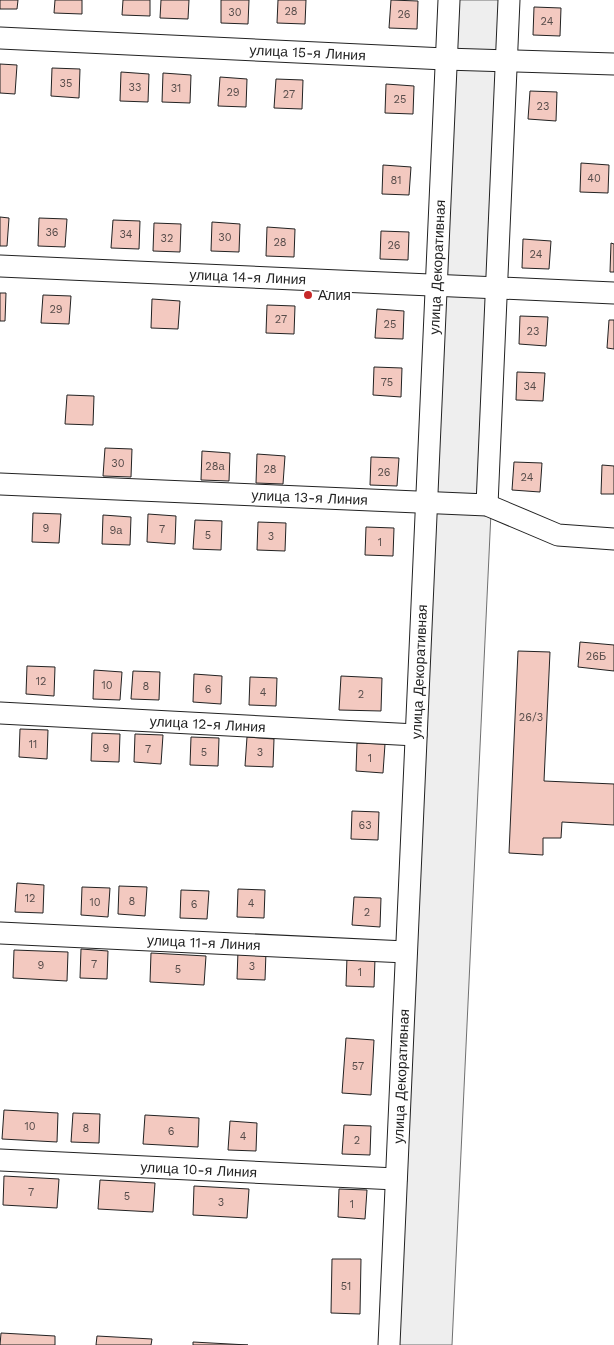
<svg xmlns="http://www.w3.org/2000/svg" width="614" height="1345" viewBox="0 0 614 1345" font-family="'Work Sans',sans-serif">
<rect width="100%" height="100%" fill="#fff"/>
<path fill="#eee" stroke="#6f6f6f" d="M455,0H515L452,1345H397Z"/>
<path fill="#f3c9c0" stroke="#222" d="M0,0H18L17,9H0Z
M55,0H82V14L54,13Z
M123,0H150V16L122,15Z
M161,0H189L188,19L160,18Z
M221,0H249L248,24L221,23Z
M278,0H306L305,24L277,23Z
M391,0L418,1L417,29L389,28Z
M534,7L561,8L560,36L533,35Z
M0,64L17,65L15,94L0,93Z
M52,68L80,69L79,98L51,96Z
M121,72L149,74L148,102L120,101Z
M163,73L191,75L190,103L162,102Z
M220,77L247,79L246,107L218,106Z
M276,79L303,80L302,109L274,108Z
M386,84L414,86L413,114L385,113Z
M530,91L557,92L556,121L528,119Z
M581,163L609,165L608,193L580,192Z
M383,165L411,167L409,195L382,194Z
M0,217L9,218L7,246H0Z
M39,218L67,219L65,247L38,246Z
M113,220L140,221L139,249L111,248Z
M212,222L240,224L239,252L211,251Z
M154,223L181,224L180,252L153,251Z
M267,227L295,229L294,257L266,256Z
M381,231L409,232L408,260L380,259Z
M523,239L551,241L549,269L522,268Z
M611,243L614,244V272H610Z
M0,293H6L5,321H0Z
M43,295L71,296L69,324L41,323Z
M152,299L180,301L178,329L151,328Z
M267,305L295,306L294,334L266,333Z
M377,309L404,311L403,339L375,338Z
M520,316L548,317L546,346L519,344Z
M609,320H614V349L607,348Z
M374,367L402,368L401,397L373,395Z
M517,372L545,373L543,401L516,400Z
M67,395L94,396L93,425L65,424Z
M105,448L132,449L131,477L103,476Z
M202,451L230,453L229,481L201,480Z
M257,454L285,456L283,484L256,483Z
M371,457L399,458L397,486L370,485Z
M514,462L542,463L540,492L512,490Z
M602,465L614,466V494H601Z
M33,513L61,514L59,543L32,542Z
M148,514L176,516L175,544L147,542Z
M103,515L131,517L130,545L102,544Z
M195,520L222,521L221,550L193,549Z
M258,522L286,523L285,551L257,550Z
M366,527L394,528L393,556L365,555Z
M580,642L614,645V671L578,667Z
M518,651L550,652L544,781L614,784V825L562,822L561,838H543V855L509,853Z
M27,666L55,667L54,696L26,694Z
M94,670L122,672L120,700L93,699Z
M133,671L160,672L159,700L131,699Z
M194,674L222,676L221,704L193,702Z
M341,676L382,678L381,711L339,710Z
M250,677L277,678L276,706L249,705Z
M20,729L48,730L47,759L19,757Z
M92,733L120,734L119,762L91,761Z
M135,734L163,735L161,764L134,762Z
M191,737L219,738L218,766L190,765Z
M247,737L274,739L273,767L245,766Z
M357,743L385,744L383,773L356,771Z
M352,811L379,812L378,840L351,839Z
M17,883L44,885L43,913L15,912Z
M119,886L147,887L145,916L118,914Z
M82,887L110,888L108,917L81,915Z
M238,889L265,890L264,918L237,917Z
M181,890L209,891L207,919L180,918Z
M354,897L381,898L380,927L352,925Z
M81,949L108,951L107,979L80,978Z
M14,950L68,952L67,981L13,978Z
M238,951L266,952L265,980L237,979Z
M151,953L206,956L204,985L150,982Z
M347,957L375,959L374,987L346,986Z
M346,1038L374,1040L371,1095L342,1093Z
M4,1110L58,1113L57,1142L2,1139Z
M73,1113L100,1114L99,1143L71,1142Z
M145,1115L199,1118L198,1147L143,1144Z
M230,1121L257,1123L256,1151L228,1150Z
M344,1125L371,1126L370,1155L342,1154Z
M4,1176L59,1179L57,1208L3,1205Z
M100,1180L155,1183L153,1212L98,1209Z
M194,1186L249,1189L247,1218L193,1215Z
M339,1189L367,1190L365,1219L338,1217Z
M332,1259H361L360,1314L331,1313Z
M1,1333L55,1336V1345H0Z
M97,1336L152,1339L151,1345H96Z
M193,1342L248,1345H193Z"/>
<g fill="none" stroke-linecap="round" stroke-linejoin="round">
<g stroke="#222" stroke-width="23">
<g id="minor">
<path id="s1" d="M0,38L445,59L614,64"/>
<path id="s2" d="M0,266L614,293"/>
<path id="s3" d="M0,484L487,505L558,535L614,539"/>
<path d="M487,505L509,0"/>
<path id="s4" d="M0,713L416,735"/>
<path id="s5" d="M0,933L406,952"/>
<path id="s6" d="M0,1160L396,1179"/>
<path id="s7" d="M389,1345L449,0"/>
</g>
</g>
<use href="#minor" stroke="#fff" stroke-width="21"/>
</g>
<circle fill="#c62828" stroke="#fff" stroke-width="2" cx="308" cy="295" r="5"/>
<g text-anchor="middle" stroke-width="4" stroke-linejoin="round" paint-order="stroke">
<g font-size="11" fill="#564c4a">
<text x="291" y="15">28</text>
<text x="235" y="16">30</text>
<text x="404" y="18">26</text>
<text x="547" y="25">24</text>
<text x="66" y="87">35</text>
<text x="135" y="91">33</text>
<text x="176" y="92">31</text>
<text x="233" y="96">29</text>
<text x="289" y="98">27</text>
<text x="400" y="103">25</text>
<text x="543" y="110">23</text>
<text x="594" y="182">40</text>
<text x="396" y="184">81</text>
<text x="52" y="236">36</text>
<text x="126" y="238">34</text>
<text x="225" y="241">30</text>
<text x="167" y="242">32</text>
<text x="280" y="246">28</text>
<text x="394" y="249">26</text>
<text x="536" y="258">24</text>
<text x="56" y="313">29</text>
<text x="281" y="323">27</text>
<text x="390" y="328">25</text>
<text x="533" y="335">23</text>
<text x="387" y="386">75</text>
<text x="530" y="390">34</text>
<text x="118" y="467">30</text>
<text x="215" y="470">28а</text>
<text x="270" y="473">28</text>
<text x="384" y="476">26</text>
<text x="527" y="481">24</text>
<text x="46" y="532">9</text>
<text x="162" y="533">7</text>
<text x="116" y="534">9а</text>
<text x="208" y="539">5</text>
<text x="271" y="540">3</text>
<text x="380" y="546">1</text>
<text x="596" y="660">26Б</text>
<text x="41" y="685">12</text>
<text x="107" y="689">10</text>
<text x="146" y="690">8</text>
<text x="208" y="693">6</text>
<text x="263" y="696">4</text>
<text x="361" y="698">2</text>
<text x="531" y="721">26/3</text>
<text x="33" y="748">11</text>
<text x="106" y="752">9</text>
<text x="148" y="753">7</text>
<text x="204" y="756">5</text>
<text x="260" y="756">3</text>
<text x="370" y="762">1</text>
<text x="365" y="829">63</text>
<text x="30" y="902">12</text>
<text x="132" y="905">8</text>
<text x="95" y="906">10</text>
<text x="251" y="907">4</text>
<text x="194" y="908">6</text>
<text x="367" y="916">2</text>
<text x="94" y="968">7</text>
<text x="41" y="969">9</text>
<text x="252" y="970">3</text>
<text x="178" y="973">5</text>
<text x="360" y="976">1</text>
<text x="358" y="1070">57</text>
<text x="30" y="1130">10</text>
<text x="86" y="1132">8</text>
<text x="171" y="1135">6</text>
<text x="243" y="1140">4</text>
<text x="357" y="1144">2</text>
<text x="31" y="1196">7</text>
<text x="127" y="1200">5</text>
<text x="221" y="1206">3</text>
<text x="352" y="1208">1</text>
<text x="346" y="1290">51</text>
</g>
<g font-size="14" fill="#222" stroke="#fff">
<text dy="5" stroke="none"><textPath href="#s1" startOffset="308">улица 15-я Линия</textPath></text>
<text dy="5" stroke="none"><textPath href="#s7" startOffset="1079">улица Декоративная</textPath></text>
<text dy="5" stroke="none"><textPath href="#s2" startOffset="248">улица 14-я Линия</textPath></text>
<text dy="5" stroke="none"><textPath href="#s3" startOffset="310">улица 13-я Линия</textPath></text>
<text dy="5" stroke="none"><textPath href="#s7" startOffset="674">улица Декоративная</textPath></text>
<text dy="5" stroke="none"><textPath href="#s4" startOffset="208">улица 12-я Линия</textPath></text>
<text dy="5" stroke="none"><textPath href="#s5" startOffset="204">улица 11-я Линия</textPath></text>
<text dy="5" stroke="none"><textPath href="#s7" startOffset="269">улица Декоративная</textPath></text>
<text dy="5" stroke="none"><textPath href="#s6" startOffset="199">улица 10-я Линия</textPath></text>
</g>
<g font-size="14" fill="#222" stroke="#fff" text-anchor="start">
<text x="318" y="300">Алия</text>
</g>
</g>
</svg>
